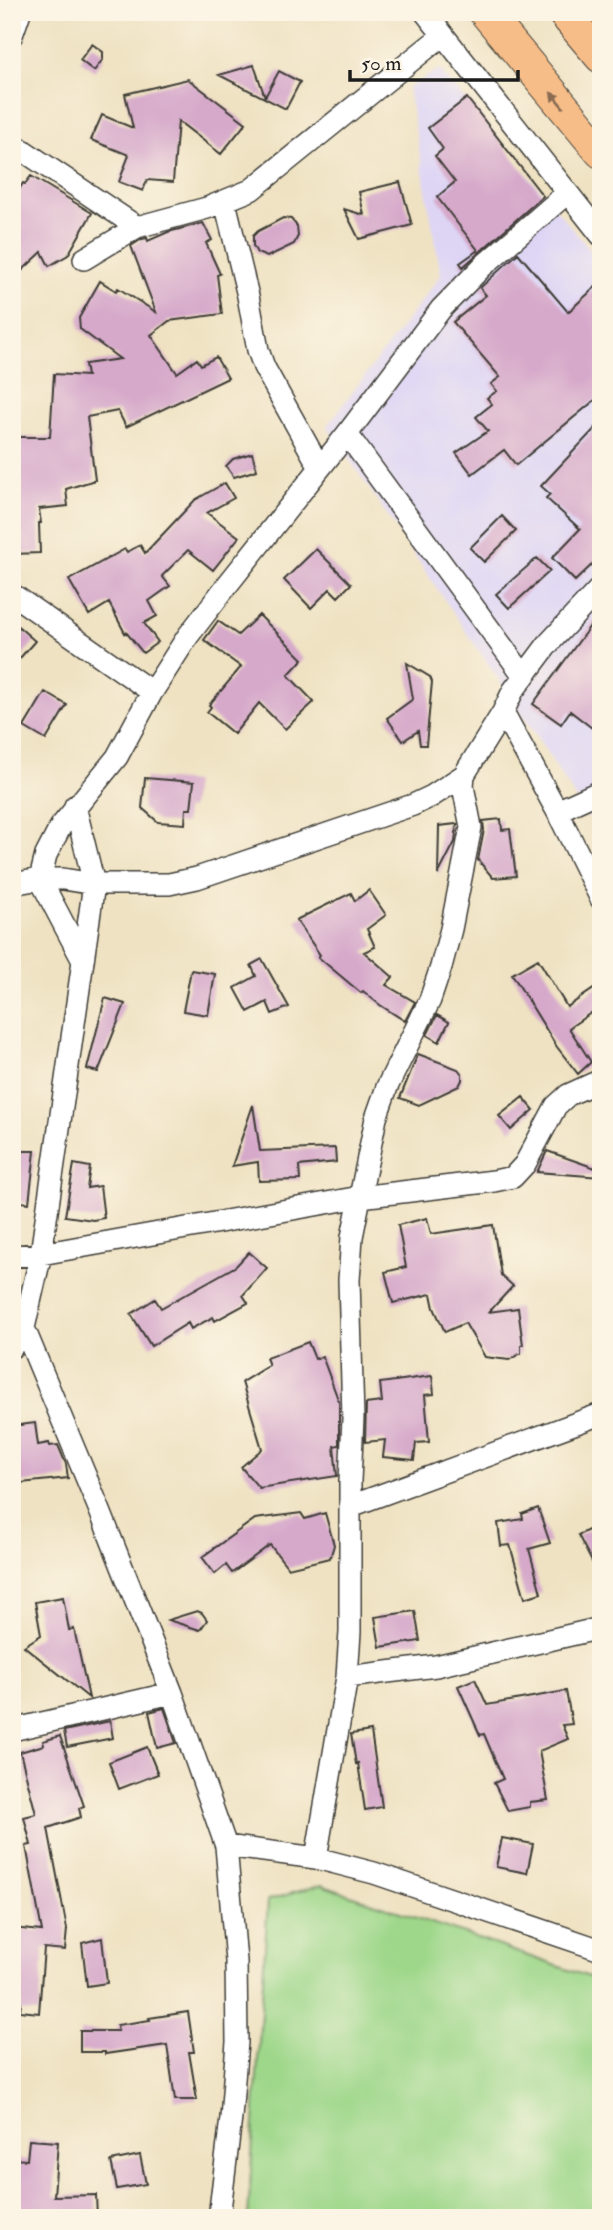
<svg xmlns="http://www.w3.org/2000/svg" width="613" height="2230" viewBox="0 0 613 2230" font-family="'IM FELL Double Pica',serif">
<rect width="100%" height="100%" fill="#fcf5e5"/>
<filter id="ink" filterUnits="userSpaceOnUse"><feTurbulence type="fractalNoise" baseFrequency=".0143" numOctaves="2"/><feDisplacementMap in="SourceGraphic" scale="14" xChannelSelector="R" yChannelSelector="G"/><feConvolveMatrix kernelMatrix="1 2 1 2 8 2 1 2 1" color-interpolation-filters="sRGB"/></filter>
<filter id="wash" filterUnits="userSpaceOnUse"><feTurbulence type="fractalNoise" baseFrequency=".00686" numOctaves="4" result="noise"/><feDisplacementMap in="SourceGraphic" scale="28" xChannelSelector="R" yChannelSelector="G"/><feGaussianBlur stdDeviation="1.57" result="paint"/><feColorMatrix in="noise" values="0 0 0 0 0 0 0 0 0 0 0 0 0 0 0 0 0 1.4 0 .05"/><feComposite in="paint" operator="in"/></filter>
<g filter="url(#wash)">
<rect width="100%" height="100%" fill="#efe2c2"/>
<path fill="#ded5f5" d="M439,69L601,263V812L588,818L534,732L327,426L441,275L408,88Z"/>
<path fill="#9ed78a" stroke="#5d7a53" stroke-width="2" d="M321,1885L601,1981V2218H248L268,1900Z"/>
<g id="blocks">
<path fill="#d6a9ca" d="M92,44L103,52V59L94,71L80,60Z
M254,65L265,97L279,71L300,82L286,109L219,75Z
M188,79L246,123L221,154L178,121L173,182L147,180L143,191L119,182L129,155L91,140L102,115L133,128L125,94Z
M467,98L543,196L463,267L460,263L478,250L437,197L455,182L435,156L443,149L428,128Z
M31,176L92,213L68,255L49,266L42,252L12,280V182L20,188L23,183L25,184Z
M400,182L412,225L359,239L344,209L364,215L359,192Z
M283,218L291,219L297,226L298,236L294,244L267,257L257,253L253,246V236L258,231Z
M203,223L212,240L206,243L220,274L217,275L222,314L169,321L151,335L177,373L197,359L201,365L216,357L228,378L126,427L118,411L87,417L95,480L66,489L68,506L39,509L41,523H39L40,553L12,554V437H50L54,374L87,376L85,364L120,359L80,329L79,318L100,281L116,291L118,288L156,312L131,246L142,239L147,238L148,241L168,232Z
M518,253L568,312L601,282V395L516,465L504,450L472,474L456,453L488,431L476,417L492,404L487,398L497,391L491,384L500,377L453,322L486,295L480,288Z
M601,422V556L575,581L552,558L580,529L546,498L550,494L541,486Z
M252,453L257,470L234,477L226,466L233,459Z
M225,483L234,498L207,513L239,537L213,570L188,550L162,576L170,586L149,601L157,616L144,623L158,642L143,653L126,632L125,633L109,603L89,615L69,580L125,549L127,552L140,545L145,553L195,500Z
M502,516L516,531L484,562L470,548Z
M316,549L351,584L338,597L330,589L311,608L284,580Z
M537,558L550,571L509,608L496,594Z
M601,611V735L570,711L561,724L533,704Z
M259,615L303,659L288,675L314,702L285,729L259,703L234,734L207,712L211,707L209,705L241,667L204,640L218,621L238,635Z
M12,621L35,641L12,667Z
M407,663L430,677L432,682L426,745H420L418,731L403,741L387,718L413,699Z
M45,692L67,705L46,740L24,727Z
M145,778L194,782L191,809H186L185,824L158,822L142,808Z
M501,819L502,830L510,829L516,876L493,878L478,860L484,830L483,821Z
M457,824L455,842L438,875L439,826Z
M369,890L386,915L367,929L375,947L364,952L393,977L386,985L415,1002L405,1021L380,1005L363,991L361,993L318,957L320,955L296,920L351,893L355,901Z
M262,959L289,1007L272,1014L267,1002L248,1012L235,988L256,976L251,965Z
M538,959L567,1007L601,984V1006L569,1028L591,1062L578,1074L557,1047L512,974Z
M191,970L215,974L208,1015L183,1011Z
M105,998L125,1004L98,1072L87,1069Z
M437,1015L449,1022L439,1042L427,1035Z
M418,1054L458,1069L462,1074V1080L459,1086L419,1105L400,1098Z
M523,1097L534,1110L511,1130L499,1116Z
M253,1105L260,1151L335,1148L336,1162L299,1166L300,1180L259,1181L258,1162L232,1166Z
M12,1151H35L29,1203L12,1201Z
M547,1151L601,1170V1177L537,1172Z
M74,1164L90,1167L87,1188L100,1186L104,1218L93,1220L65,1216Z
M427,1218L431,1234L493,1225L501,1275L513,1286L489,1312L518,1308L523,1345H521V1353L509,1360L485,1357L465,1323L445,1332L434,1308L431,1294L393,1303L385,1272L406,1267L398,1225Z
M249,1252L267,1268L243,1295L248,1303L215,1321L213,1317L191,1329L188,1323L151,1346L131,1314L155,1299L161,1308L236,1266Z
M308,1342L315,1359L322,1356L339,1402V1445L334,1446L337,1476L259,1488L241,1467L262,1449L242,1382L269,1365L266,1358Z
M432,1376L434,1394L425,1395L429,1442L416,1443L414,1460L383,1457L385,1440L365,1442L366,1404L382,1402L380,1383Z
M35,1423L38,1445L49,1443L50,1446L58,1445L66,1464L68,1478L12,1484V1426Z
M538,1508L550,1543L529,1549L541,1593L525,1598L510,1545L501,1546L498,1523L523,1519L522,1514Z
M301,1513L305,1519L325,1513L334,1545L330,1558L288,1568L270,1545L232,1573L226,1565L215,1574L202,1557L255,1519Z
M601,1524V1579L578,1535Z
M63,1597L69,1630L74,1629L89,1698L24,1646L41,1635L35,1602Z
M197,1611L202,1613L207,1620L200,1630L168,1620Z
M415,1611L420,1641L380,1647L375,1617Z
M475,1679L487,1705L566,1691L572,1724L562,1725L568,1739L539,1751L548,1800L530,1802V1807L508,1811L494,1783L503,1779L484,1734L480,1735L458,1686Z
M164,1708L176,1743L157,1748L149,1712Z
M110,1721L113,1738L67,1747L64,1731Z
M371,1731L382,1807L365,1810L358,1763L356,1764L351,1734Z
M60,1736L84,1806L79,1808L81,1817L48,1828L67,1929L65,1950L44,1948L39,2013L20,2011L21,2002L12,2001L16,1946H12V1928L42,1931L26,1846L31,1845L24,1817L36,1814L20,1752L44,1745L43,1741Z
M147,1747L158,1774L119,1789L109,1762Z
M502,1838L533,1844L527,1873L496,1867Z
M102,1938L107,1983L87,1986L82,1943Z
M188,2012L194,2052H189L197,2100H175L167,2045L105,2054V2052H80V2031H118L117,2025L150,2020L149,2018Z
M29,2140L58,2142L54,2196L96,2195L97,2218H12V2159L27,2160Z
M140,2155L146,2184L117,2189L111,2161Z"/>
</g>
</g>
<g filter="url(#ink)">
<use href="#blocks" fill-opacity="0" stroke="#3c3a35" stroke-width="2"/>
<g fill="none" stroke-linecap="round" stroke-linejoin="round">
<g stroke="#3c3a35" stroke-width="24">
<path id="minor" d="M425,12L601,235
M12,35L20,12
M12,143L137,227
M225,202L248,296L258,350L264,367L320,468
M84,259L137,227L207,208L251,190L443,35
M347,434L524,676
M12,594L152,692
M503,712L557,811L601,899
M464,775L503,712L513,691L548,644L601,587
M557,811L601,791
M12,884L40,879H63L94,884H169L197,878L413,805L432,796L464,775L463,786L471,827L451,929L441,967L430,1000L387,1087L376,1118L352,1237L349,1280L353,1418L350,1481V1632L347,1677L316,1858
M82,959L40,879L46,855L61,826L117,757L152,692L188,636L228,584L347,434L441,309L483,266L567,193
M12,1256L41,1254L360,1197L494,1181L513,1177L525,1164L556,1106L568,1095L601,1080
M24,1328L98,1506L172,1693L226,1846L236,1961L237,2042L231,2118L219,2218
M12,1347L24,1328L41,1254L94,884L75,806
M351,1506L601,1414
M347,1677L436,1666L601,1628
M12,1730L172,1693
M226,1846L316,1858L374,1873L601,1950"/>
</g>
<g stroke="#3c3a35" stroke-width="34">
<path id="primary" d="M485,12L601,152
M563,12L601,57"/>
</g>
<use href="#minor" stroke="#fff" stroke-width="21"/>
<use href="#primary" stroke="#f7bd88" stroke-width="32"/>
</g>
<defs><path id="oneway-solid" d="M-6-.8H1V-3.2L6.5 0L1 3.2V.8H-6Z" transform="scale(1.75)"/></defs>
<use fill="#8a6c52" href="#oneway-solid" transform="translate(557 100) rotate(-130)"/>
</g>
<rect width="613" height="2230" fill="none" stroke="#fcf5e5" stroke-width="42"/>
<path d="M350 70v10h168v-10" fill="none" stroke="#1c1c1c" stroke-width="3.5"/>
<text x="361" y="70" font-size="21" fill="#1c1c1c" stroke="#fcf5e5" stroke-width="5" paint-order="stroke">50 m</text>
</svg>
